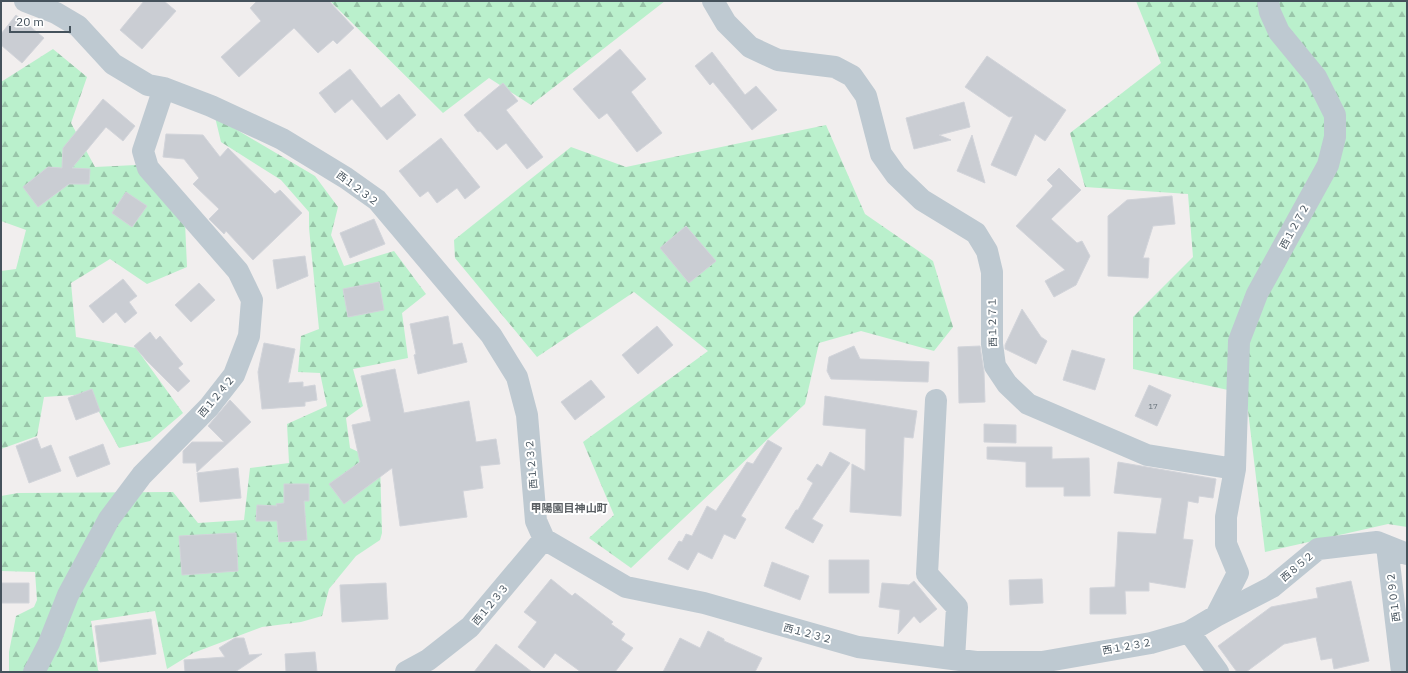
<svg xmlns="http://www.w3.org/2000/svg" width="1408" height="673" viewBox="0 0 1408 673" font-family="'IBM Plex Sans','Noto Sans JP',sans-serif">
<defs>
<pattern id="forest-firs" width="22" height="20" patternUnits="userSpaceOnUse"><rect width="22" height="20" fill="#baf0cc"/><path d="M5 1l3.5 6h-7zM16 11l3.5 6h-7z" fill="#99c5a9"/></pattern>
</defs>
<rect width="100%" height="100%" fill="#f1eeee"/>
<path fill="url(#forest-firs)" d="M330,1H665L531,105L489,78L443,113Z
M1136,1H1407V527L1388,524L1265,552L1246,394L1133,369V317L1193,257L1188,194L1085,187L1070,133L1161,63Z
M53,49L87,77L71,123L95,167L136,165L185,222L187,267L147,284L110,259L71,283L76,337L136,348L183,413L150,441L119,448L89,394L44,397L37,436L1,449V271L16,269L26,230L1,221V82Z
M215,117L315,176L338,207L331,235L344,266L394,251L426,294L402,313L408,358L353,369L363,406L346,418L350,448L380,462L382,533L380,540L356,556L329,589L322,616L301,622L262,627L193,653L167,669L155,611L91,621L98,670L100,672H9V652L16,616L34,607L37,600L35,572L1,571V496L18,493L173,492L198,523L244,520L250,468L289,463L287,424L327,406L320,373L298,372L301,336L319,329L309,228V212L281,180L221,142Z
M826,125L865,214L933,261L953,327L934,351L861,331L819,343L805,404L631,568L589,538L614,515L583,442L708,351L634,292L537,357L455,258L454,240L571,147L626,167Z"/>
<path fill="#cacdd3" stroke="#d2d4da" d="M144,1H164L176,11L142,49L120,30Z
M257,1H329L354,28L337,44L333,40L318,53L294,28L239,77L221,57L261,21L250,8Z
M16,15L44,38L22,63L1,45V34Z
M620,49L646,79L631,92L662,133L637,152L607,113L599,119L573,89Z
M712,52L745,95L756,86L777,110L752,130L713,82L710,85L695,66Z
M987,56L1066,110L1045,141L1035,134L1016,176L991,165L1013,116L1009,117L965,87Z
M350,69L381,108L399,94L416,115L387,140L352,99L335,113L319,93Z
M503,83L518,101L506,110L543,157L527,169L506,143L497,150L480,131L478,132L464,115Z
M103,99L135,126L123,141L106,127L72,168L90,169L89,184H69L38,207L23,187L48,167L62,168L63,148Z
M964,102L970,127L939,135L951,140L914,149L906,118Z
M166,134L203,135L220,157L228,148L275,194L280,190L302,213L253,260L226,231L224,234L209,219L219,209L193,184L199,178L184,159L163,157Z
M972,135L985,183L957,171Z
M441,138L480,187L465,199L457,188L437,203L428,191L420,197L399,171Z
M1059,168L1081,190L1051,219L1077,243L1082,241L1090,256L1076,285L1054,297L1045,281L1065,270L1016,226L1053,186L1047,180Z
M126,192L147,206L132,227L112,213Z
M1172,196L1175,224L1153,226L1143,258H1149L1148,278L1108,276V216L1127,200Z
M374,219L385,244L350,258L340,233Z
M686,226L716,261L689,283L660,248Z
M305,256L308,276L277,289L273,260Z
M123,279L137,296L129,302L137,313L125,323L116,312L103,323L89,306Z
M379,282L384,310L348,317L343,289Z
M199,283L215,300L191,322L175,305Z
M1022,309L1041,337L1047,341L1036,364L1005,349V345Z
M448,316L453,345L462,343L467,362L418,374L414,355L416,354L410,324Z
M657,326L673,345L638,374L622,355Z
M150,332L156,340L160,336L183,364L178,368L190,381L178,392L147,361L134,346Z
M264,343L295,349L288,383L303,382V387L315,385L317,400L305,402V406L262,409L258,372Z
M854,346L860,359L929,362L928,382L831,379L827,371L829,357Z
M980,346L984,372L985,402L959,403L958,347Z
M1072,350L1105,359L1095,390L1063,380Z
M395,369L404,413L469,401L476,442L496,439L500,464L480,466L483,488L463,491L467,517L400,526L392,468L344,504L329,484L360,462L352,425L371,421L361,376Z
M591,380L605,397L575,420L561,402Z
M1149,385L1171,395L1157,426L1135,416Z
M92,389L100,411L76,420L68,398Z
M825,396L917,411L913,438L904,437L901,516L850,512L852,464L865,471L866,429L823,425Z
M230,400L251,422L197,472L196,463H183V451L192,442H224L208,426Z
M984,424L1016,425V443L984,442Z
M37,438L41,449L51,445L61,471L29,483L16,446Z
M768,440L782,448L741,516L746,519L735,539L724,534L712,559L698,552L688,570L668,559L679,541L682,542L686,534L692,536L707,506L716,511L747,462L753,464Z
M103,444L110,464L77,477L69,457Z
M987,447H1052V459L1089,458L1090,496H1064V487H1026V462L987,459Z
M830,452L850,463L812,519L823,525L813,543L785,528L796,510H798L813,483L807,479L817,464L822,467Z
M1118,462L1216,479L1213,498L1199,496L1198,503L1188,501L1183,539L1193,540L1185,588L1149,582V591H1125L1126,614H1090V588L1115,587L1118,532L1156,534L1162,498L1114,493Z
M238,468L241,498L200,502L197,473Z
M284,484H309V501H304L307,540L279,542L277,521H256L257,505L277,506L276,504L284,503Z
M236,533L238,571L182,575L179,536Z
M829,560H869V593H829Z
M772,562L809,576L800,600L764,586Z
M551,579L572,596L575,593L613,622L611,624L625,634L621,640L633,648L615,672H581L555,653L544,668L518,647L537,622L524,612Z
M1042,579L1043,603L1010,605L1009,580Z
M914,581L937,609L920,623L914,616L898,634L900,610L879,607L882,583L909,585Z
M1351,581L1369,661L1334,669L1332,658L1321,660L1316,637L1284,644L1246,672H1237L1218,646L1271,607L1318,598L1316,588Z
M1,583H29V603H1Z
M386,583L388,619L342,622L340,585Z
M151,619L156,654L100,662L95,626Z
M708,631L724,639V641L762,658L755,672H663L680,638L700,648Z
M235,638H244L249,655L262,654L235,672H185L184,660L225,657L219,648Z
M496,644L532,672H474Z
M315,652L317,672H286L285,654Z"/>
<g fill="none" stroke-linecap="round" stroke-linejoin="round">
<path stroke="#bec9d1" stroke-width="22" d="M25,1L56,13L78,26L113,64L148,85L164,88L211,106L282,139L346,178L377,200L491,335L517,377L527,415L536,521L544,539L626,587L704,603L858,647L976,662H1042L1151,643L1189,632L1216,616L1272,587L1318,549L1377,542L1407,554
M713,1L726,23L750,47L778,60L835,67L852,76L866,96L881,154L896,175L922,200L976,233L987,251L992,272V344L995,366L1007,384L1028,404L1147,455L1235,469L1226,517V544L1238,573L1216,616
M936,400L927,574L957,607L954,659
M1235,469L1239,341L1257,294L1328,165L1335,137V115L1316,77L1279,32L1270,12L1268,1
M1387,546L1402,672
M1189,632L1218,672
M34,672L49,643L68,595L109,519L142,475L209,407L234,375L249,336L252,300L238,271L148,168L143,151L164,88
M406,672L428,660L470,627L544,539"/>
</g>
<g text-anchor="middle" stroke-width="4" stroke-linejoin="round" paint-order="stroke">
<g font-size="8" fill="#66717a">
<text x="1153" y="409">17</text>
</g>
<g font-size="10" fill="#45525c" stroke="#fff">
<text transform="translate(358 188) rotate(37)" y="4">西１２３２</text>
<text transform="translate(1294 226) rotate(-61)" y="4">西１２７２</text>
<text transform="translate(992 322) rotate(-91)" y="4">西１２７１</text>
<text transform="translate(216 396) rotate(-50)" y="4">西１２４２</text>
<text transform="translate(531 464) rotate(-95)" y="4">西１２３２</text>
<text transform="translate(1297 566) rotate(-40)" y="4">西８５２</text>
<text transform="translate(1393 597) rotate(-97)" y="4">西１０９２</text>
<text transform="translate(490 604) rotate(-50)" y="4">西１２３３</text>
<text transform="translate(808 633) rotate(15)" y="4">西１２３２</text>
<text transform="translate(1127 646) rotate(-10)" y="4">西１２３２</text>
</g>
<g font-size="11" font-weight="bold" fill="#5a5f63" stroke="#fff">
<text x="569" y="512">甲陽園目神山町</text>
</g>
</g>
<rect width="1408" height="673" fill="none" stroke="#45525c" stroke-width="4"/>
<path d="M10 26v6h60v-6" fill="none" stroke="#45525c" stroke-width="2"/>
<text x="16" y="26" font-size="12" fill="#45525c" stroke="#ffffff" stroke-width="3" paint-order="stroke">20 m</text>
</svg>
